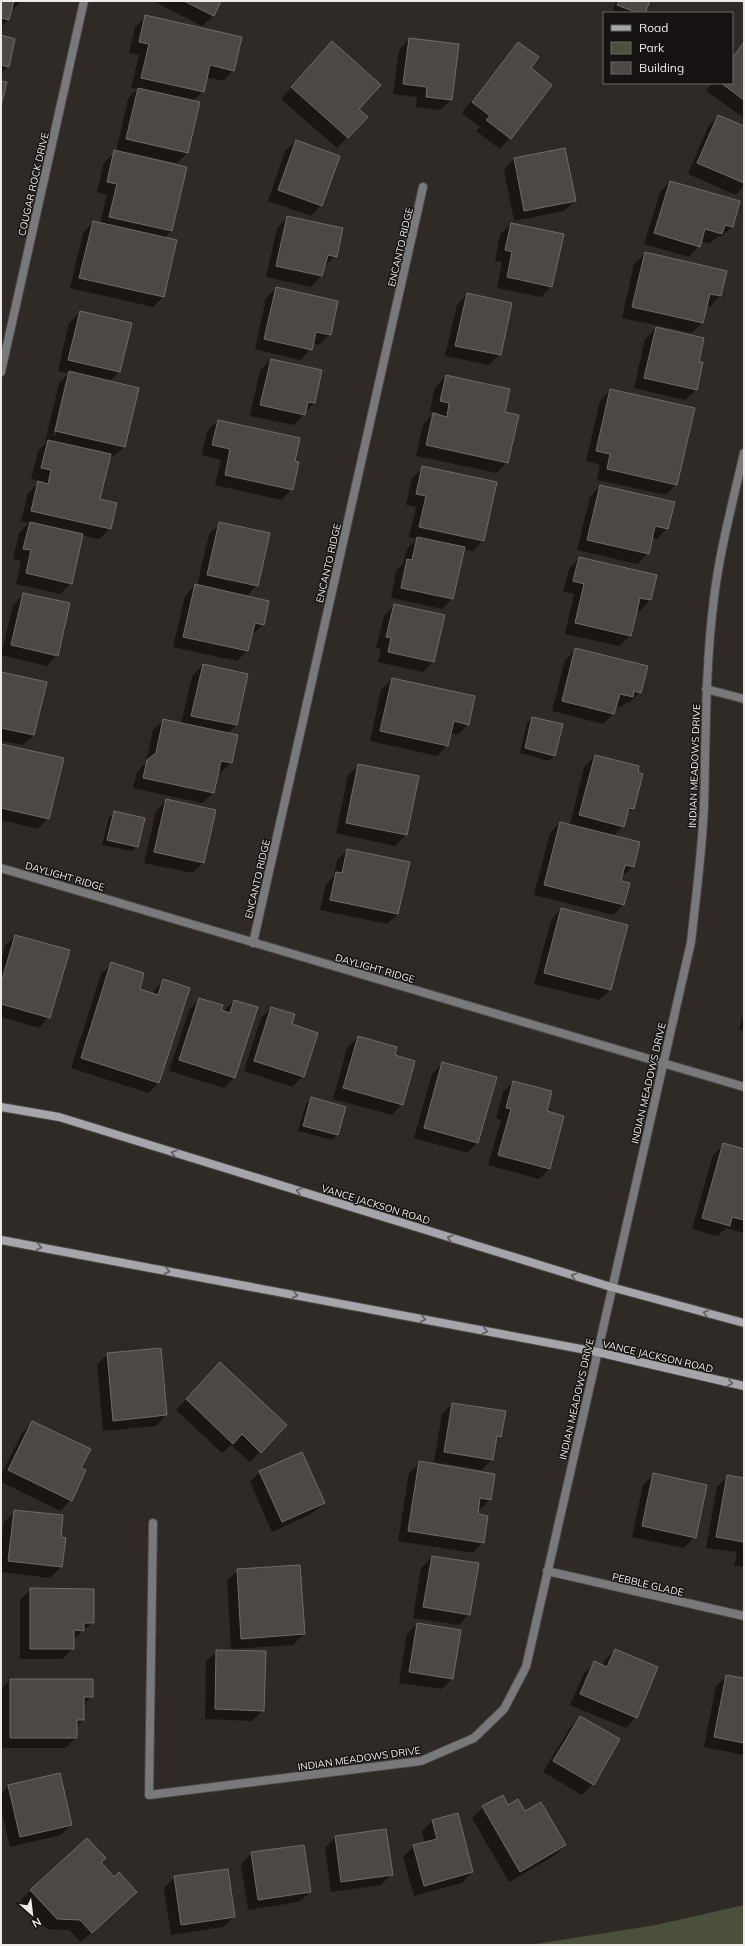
<svg xmlns="http://www.w3.org/2000/svg" width="745" height="1946" viewBox="0 0 745 1946" font-family="Mulish,sans-serif">
<rect width="100%" height="100%" fill="#302a26"/>
<path fill="#4a5039" d="M744,1905V1945H529L656,1925Z"/>
<path fill="#0007" fill-rule="evenodd" d="M1,1H21L13,9H11L8,20L1,27Z
M153,1H220L213,16L202,26Z
M616,1H649L644,13H620L613,10Z
M146,16L233,70L223,81L207,77L203,91L193,101L187,153L177,163L127,152L171,231L164,238L163,297L153,307L70,288L83,233L93,222L100,224L107,195L97,192L104,162L116,152L128,99L137,89L131,88L139,55L129,53L135,27Z
M1,36L8,67L1,73Z
M409,39L451,100L440,110L416,107L417,97L393,94L399,50Z
M744,42V118L706,91L712,83H732V56Z
M518,43L529,68L510,138L500,149L476,131L480,127L462,113L508,54Z
M322,53L358,109L366,117L337,148L281,99Z
M718,116L744,127V186L736,195L688,174L708,127Z
M296,141L321,205L311,216L268,201L285,151Z
M565,149L575,201L564,211L514,221L504,169L514,159Z
M670,182L732,227L721,237L718,236L710,244L701,241L699,246L689,257L644,244L660,192Z
M287,217L336,256L324,266L321,276L311,287L266,277L277,228Z
M511,224L551,287L541,297L497,288L502,262L495,261L500,234Z
M645,253L726,271L720,296L710,307L706,306L702,323L692,333L622,318L634,264Z
M276,288L330,334L319,345L312,343L311,349L300,360L255,349L266,298Z
M467,294L500,354L489,365L445,356L457,305Z
M80,312L119,372L109,382L138,388L124,447L113,457H109L99,500L110,529L99,539L82,535L71,583L60,594L16,584L21,561L13,559L19,533L29,523L21,521L28,493L41,481L31,479L38,451L47,442H45L59,383L69,373L58,371L69,323ZM65,383H67L55,436H53Z
M656,328L696,390L685,400L634,388L645,339Z
M271,360L321,371L314,403L294,425L250,416L260,370Z
M446,376L504,413L507,462L497,473L416,456L423,425L433,414L439,416V413L430,411L435,387Z
M610,390L676,484L666,495L597,480L600,465L586,461L600,401Z
M218,421L294,462L292,489L281,500L215,485L221,460L202,455L207,431Z
M423,468L483,540L473,551L463,549L452,599L442,609L391,598L396,571L403,564L407,549L417,539L409,537L416,507L406,505L412,478Z
M600,486L667,528L657,539L651,537L648,553L637,564L577,550L590,497Z
M220,523L257,585L246,597L263,625L251,635L247,651L237,661L173,647L185,596L195,585L197,586L209,534Z
M579,558L656,576L650,600L640,611L636,610L630,636L619,646L565,634L574,594L563,592L569,569Z
M24,594L57,655L47,666L1,655L13,605Z
M394,605L434,661L423,672L378,662L381,649L376,648L384,616Z
M576,649L640,692L629,703L627,702L621,707L615,706L613,714L603,724L552,711L565,660Z
M203,665L247,675L236,725L227,734L231,763L220,773H217L213,793L202,803L133,788L137,772L146,762L153,730L164,720L181,724L192,676Z
M1,673L34,735L23,745L1,741Z
M392,679L468,724L458,735L450,733L447,745L437,756L370,741L381,690Z
M532,718L555,755L549,761L520,753L527,723Z
M1,745L48,818L38,829L1,820Z
M595,756L633,808L625,817L623,826L613,836L639,842L633,867L621,877L623,905L613,915L534,895L550,833L560,823L570,825L584,767Z
M359,765L418,777L406,835L395,846L336,833L348,775Z
M166,801L203,863L192,873L144,863L156,811Z
M114,812L137,846L132,851L102,845L109,817Z
M348,850L398,914L387,924L320,910L326,884L334,876L337,860Z
M561,909L610,990L599,1000L534,984L551,920Z
M15,936L49,1017L39,1028L1,1017V959L5,946Z
M112,964L138,989L152,994L163,980L159,1082L148,1093L71,1068L101,974Z
M200,999L223,1012L234,1001V1078L224,1088L169,1071L189,1010Z
M271,1008L291,1025L303,1076L292,1087L244,1071L261,1018Z
M744,1013V1031L739,1029Z
M358,1037L394,1056L402,1104L392,1115L333,1099L347,1048Z
M443,1063L478,1142L467,1153L414,1138L432,1074Z
M513,1082L545,1112L549,1169L539,1179L488,1165L501,1120L496,1118L503,1092Z
M311,1098L337,1135L332,1140L298,1131L306,1104Z
M724,1145L744,1150V1233L726,1228L718,1236L692,1229L713,1155Z
M108,1354L166,1415L156,1426L103,1431L97,1364Z
M210,1374L260,1452L250,1462L231,1445L222,1453L176,1410Z
M452,1404L500,1436L495,1441L492,1459L482,1470L434,1462L442,1414Z
M32,1422L71,1500L60,1511L1,1482V1475L22,1433Z
M419,1463L490,1500L479,1510H478L477,1515L483,1542L473,1553L398,1541L409,1473Z
M260,1472L324,1503L313,1513L272,1532L250,1482Z
M654,1474L695,1537L684,1548L632,1537L643,1485Z
M727,1477L744,1479V1567L734,1566L737,1552L706,1548L717,1487Z
M15,1511L60,1538L64,1539L61,1567L50,1578L1,1572V1545L4,1522Z
M432,1557L469,1614L459,1625L413,1618L421,1568Z
M238,1570L304,1634L293,1645L231,1649L227,1581Z
M31,1589L93,1622L73,1640V1648L63,1659H20V1600Z
M417,1624L452,1679L442,1689L399,1683L407,1634Z
M615,1650L636,1717L626,1728L570,1705L584,1673L594,1663L602,1666L604,1661Z
M217,1651L263,1710L252,1721L205,1719L206,1661Z
M727,1676L744,1679V1755L704,1747L716,1686Z
M10,1680L92,1696L83,1706V1720L76,1727V1738L65,1748H1V1689Z
M580,1717L593,1784L582,1795L543,1772L570,1728Z
M9,1786L71,1825L61,1835L10,1847L1,1809V1794Z
M508,1806L524,1812L565,1845L554,1856L509,1882L472,1818L483,1807Z
M432,1821L472,1872L462,1883L414,1896L403,1857L414,1846L425,1843L422,1831Z
M335,1837L392,1874L381,1885L331,1892L325,1848Z
M252,1853L310,1892L299,1902L248,1910L241,1864Z
M100,1863L125,1902L81,1942L69,1930L47,1929L20,1901L31,1890Z
M175,1877L234,1917L223,1927L171,1935L164,1888Z"/>
<path fill="#4e4844" stroke="#726b66" d="M1,1H14L9,20L1,18Z
M184,1H221L214,16Z
M619,1H650L645,13H638L617,5Z
M145,15L242,37L234,71L210,65L204,92L141,78L149,44L139,42Z
M1,35L15,39L9,67L1,65Z
M409,38L459,44L452,100L426,97L427,87L403,84Z
M332,41L381,85L359,109L368,117L348,138L291,87Z
M518,42L539,57L531,68L552,85L511,139L486,120L490,116L472,102Z
M744,42V100L721,83H732V58Z
M1,81L7,82L1,106Z
M138,88L200,102L188,153L126,139Z
M718,115L744,126V183L697,163Z
M296,140L340,156L322,206L278,190Z
M565,148L576,201L524,211L514,158Z
M114,150L187,167L172,231L109,217L117,184L107,182Z
M670,181L740,201L733,227L725,225L722,234L705,229L700,247L654,233Z
M287,216L343,228L337,257L328,255L322,276L276,266Z
M93,221L177,240L164,297L79,278Z
M511,223L564,234L552,287L507,277L512,252L505,250Z
M645,252L727,271L721,296L710,294L703,323L632,307Z
M276,287L338,301L331,335L316,332L312,350L264,339Z
M467,293L512,303L501,355L455,346Z
M80,311L132,323L120,372L68,360Z
M656,327L704,338L699,362H703L697,390L644,378Z
M271,359L322,370L315,403L308,402L305,415L260,405Z
M69,371L139,388L125,447L55,431Z
M446,375L510,389L505,412L519,415L508,463L426,445L433,413L447,417L449,403L440,401Z
M610,389L695,408L677,485L607,469L610,454L596,451Z
M218,420L300,438L295,461L299,462L293,490L225,475L230,449L212,445Z
M48,440L111,454L100,499L117,503L111,529L31,511L38,481L48,484L51,470L41,468Z
M422,466L497,482L484,541L419,527L426,496L416,494Z
M600,485L675,502L668,529L655,526L649,554L587,540Z
M30,522L83,534L72,584L26,573L31,550L23,549Z
M219,522L270,533L258,586L207,575Z
M417,537L465,547L453,599L401,588L407,559L412,560Z
M579,557L657,575L651,600L640,598L631,636L575,623L584,584L573,581Z
M195,584L269,601L264,625L255,623L248,651L183,637Z
M23,593L70,603L58,656L11,645Z
M394,604L445,615L434,662L388,652L391,638L386,637Z
M575,648L648,666L641,693L634,691L633,697L620,694L614,714L562,701Z
M203,664L248,674L237,725L191,716Z
M1,672L47,682L34,735L1,728Z
M392,678L475,696L469,725L454,721L448,746L380,731Z
M532,717L563,724L555,756L525,748Z
M163,719L238,735L232,763L221,761L214,793L143,778L147,760L156,753Z
M1,744L64,758L49,819L1,808Z
M595,755L639,766L638,772L643,774L634,809L629,808L624,827L579,815Z
M358,764L419,776L407,835L346,823Z
M166,799L216,810L204,863L154,852Z
M114,811L145,818L138,847L107,840Z
M560,822L640,842L634,867L625,865L621,881L630,883L624,905L544,885Z
M347,849L410,862L398,914L330,900L336,872L342,873Z
M561,908L628,925L611,990L544,973Z
M15,935L70,950L50,1018L1,1004V983Z
M111,962L144,973L140,989L158,995L163,979L190,988L159,1083L81,1058Z
M199,998L223,1005L221,1010L230,1013L234,1000L258,1007L235,1078L179,1060Z
M271,1007L295,1014L292,1024L318,1033L304,1077L254,1061Z
M358,1036L397,1047L395,1055L415,1061L403,1105L343,1088Z
M442,1062L497,1077L478,1143L424,1128Z
M513,1081L552,1091L547,1111L564,1116L550,1169L498,1155L511,1109L506,1108Z
M311,1097L346,1107L338,1135L303,1126Z
M723,1143L744,1149V1220L732,1217L730,1226L702,1218Z
M161,1348L167,1415L113,1421L107,1353Z
M220,1362L287,1425L261,1453L242,1434L233,1444L186,1399Z
M452,1403L506,1411L501,1437L497,1436L493,1460L444,1452Z
M32,1421L91,1449L81,1468L86,1470L72,1501L8,1470Z
M302,1452L325,1503L282,1522L259,1471Z
M419,1461L495,1474L491,1500L480,1498L478,1514L488,1516L484,1543L408,1531Z
M653,1473L707,1485L696,1538L642,1526Z
M727,1475L744,1478V1542L716,1537Z
M14,1510L63,1515L61,1537L66,1538L62,1567L8,1561Z
M432,1556L479,1563L470,1615L423,1607Z
M300,1565L305,1634L241,1639L237,1569Z
M30,1588L94,1589V1623H84V1631L74,1630V1649H30Z
M417,1623L461,1630L453,1679L409,1672Z
M615,1649L658,1667L637,1718L580,1694L594,1661L607,1667Z
M216,1650L266,1651L264,1711L215,1709Z
M726,1675L744,1678V1743L714,1737Z
M10,1679H93V1697H84V1720H77V1738H10Z
M580,1716L620,1739L594,1785L553,1761Z
M60,1773L72,1825L20,1837L8,1785Z
M503,1795L508,1805L518,1799L525,1811L541,1802L566,1845L520,1872L482,1806Z
M458,1813L473,1872L424,1886L413,1845L437,1839L432,1820Z
M386,1829L393,1875L341,1882L335,1836Z
M87,1838L106,1858L101,1862L114,1877L119,1872L137,1892L92,1933L80,1920L57,1919L30,1890Z
M304,1845L311,1892L258,1900L251,1852Z
M228,1869L235,1917L181,1925L174,1876Z"/>
<g fill="none" stroke-linecap="round" stroke-linejoin="round">
<g stroke="#4b4541" stroke-width="10">
<path id="minor" d="M1,372L84,1
M706,689L744,699
M1,868L744,1087
M253,943L423,187
M153,1523L149,1795L421,1761L474,1738L504,1709L526,1667L691,942C696,897 702,852 704,807C706,737 705,668 714,598C720,549 733,501 744,453
M547,1571L744,1616"/>
</g>
<g stroke="#4b4541" stroke-width="10">
<path id="secondary" d="M1,1107L59,1117L611,1287L744,1323
M1,1240L597,1352L744,1386"/>
</g>
<use href="#minor" stroke="#79797c" stroke-width="8"/>
<use href="#secondary" stroke="#a5a5ab" stroke-width="8"/>
</g>
<defs><path id="oneway-chevron" d="M-2-3.5L2.5 0L-2 3.5" fill="none" stroke-width="1.6" stroke-linecap="round" stroke-linejoin="round"/></defs>
<g stroke="#5e5c5e">
<use href="#oneway-chevron" transform="translate(174 1153) rotate(-163)"/>
<use href="#oneway-chevron" transform="translate(299 1191) rotate(-163)"/>
<use href="#oneway-chevron" transform="translate(450 1238) rotate(-163)"/>
<use href="#oneway-chevron" transform="translate(39 1247) rotate(11)"/>
<use href="#oneway-chevron" transform="translate(167 1271) rotate(11)"/>
<use href="#oneway-chevron" transform="translate(574 1276) rotate(-163)"/>
<use href="#oneway-chevron" transform="translate(295 1295) rotate(11)"/>
<use href="#oneway-chevron" transform="translate(706 1313) rotate(-165)"/>
<use href="#oneway-chevron" transform="translate(423 1319) rotate(11)"/>
<use href="#oneway-chevron" transform="translate(485 1331) rotate(11)"/>
<use href="#oneway-chevron" transform="translate(730 1383) rotate(13)"/>
</g>
<g text-anchor="middle" stroke-width="3" stroke-linejoin="round" paint-order="stroke">
<g font-size="10" fill="#f0ebe9" stroke="#161312">
<text transform="translate(33 184) rotate(-77)" y="4">COUGAR ROCK DRIVE</text>
<text transform="translate(400 247) rotate(-77)" y="4">ENCANTO RIDGE</text>
<text transform="translate(328 563) rotate(-77)" y="4">ENCANTO RIDGE</text>
<text transform="translate(694 766) rotate(-88)" y="4">INDIAN MEADOWS DRIVE</text>
<text transform="translate(65 876) rotate(16)" y="4">DAYLIGHT RIDGE</text>
<text transform="translate(257 879) rotate(-77)" y="4">ENCANTO RIDGE</text>
<text transform="translate(375 968) rotate(16)" y="4">DAYLIGHT RIDGE</text>
<text transform="translate(648 1083) rotate(-77)" y="4">INDIAN MEADOWS DRIVE</text>
<text transform="translate(376 1204) rotate(17)" y="4">VANCE JACKSON ROAD</text>
<text transform="translate(658 1356) rotate(13)" y="4">VANCE JACKSON ROAD</text>
<text transform="translate(576 1399) rotate(-77)" y="4">INDIAN MEADOWS DRIVE</text>
<text transform="translate(648 1584) rotate(13)" y="4">PEBBLE GLADE</text>
<text transform="translate(359 1758) rotate(-8)" y="4">INDIAN MEADOWS DRIVE</text>
</g>
</g>
<rect width="745" height="1946" fill="none" stroke="#f0ebe9" stroke-width="4"/>
<rect x="603" y="12" width="130" height="72" fill="#161312" stroke="#6d6968"/>
<rect x="611" y="25" width="20" height="6" fill="#a5a5ab" stroke="#6d6968"/>
<text x="639" y="32" font-size="12" fill="#f0ebe9">Road</text>
<rect x="611" y="42" width="20" height="12" fill="#4a5039" stroke="#6d6968"/>
<text x="639" y="52" font-size="12" fill="#f0ebe9">Park</text>
<rect x="611" y="62" width="20" height="12" fill="#4e4844" stroke="#6d6968"/>
<text x="639" y="72" font-size="12" fill="#f0ebe9">Building</text>
<g transform="translate(32 1914) rotate(152)" stroke="#161312" stroke-width="3" paint-order="stroke">
<path d="M0-3L7 15L0 10L-7 15Z" fill="#f0ebe9"/>
<text y="-6" font-size="11" font-weight="bold" text-anchor="middle" fill="#f0ebe9">N</text>
</g>
</svg>
